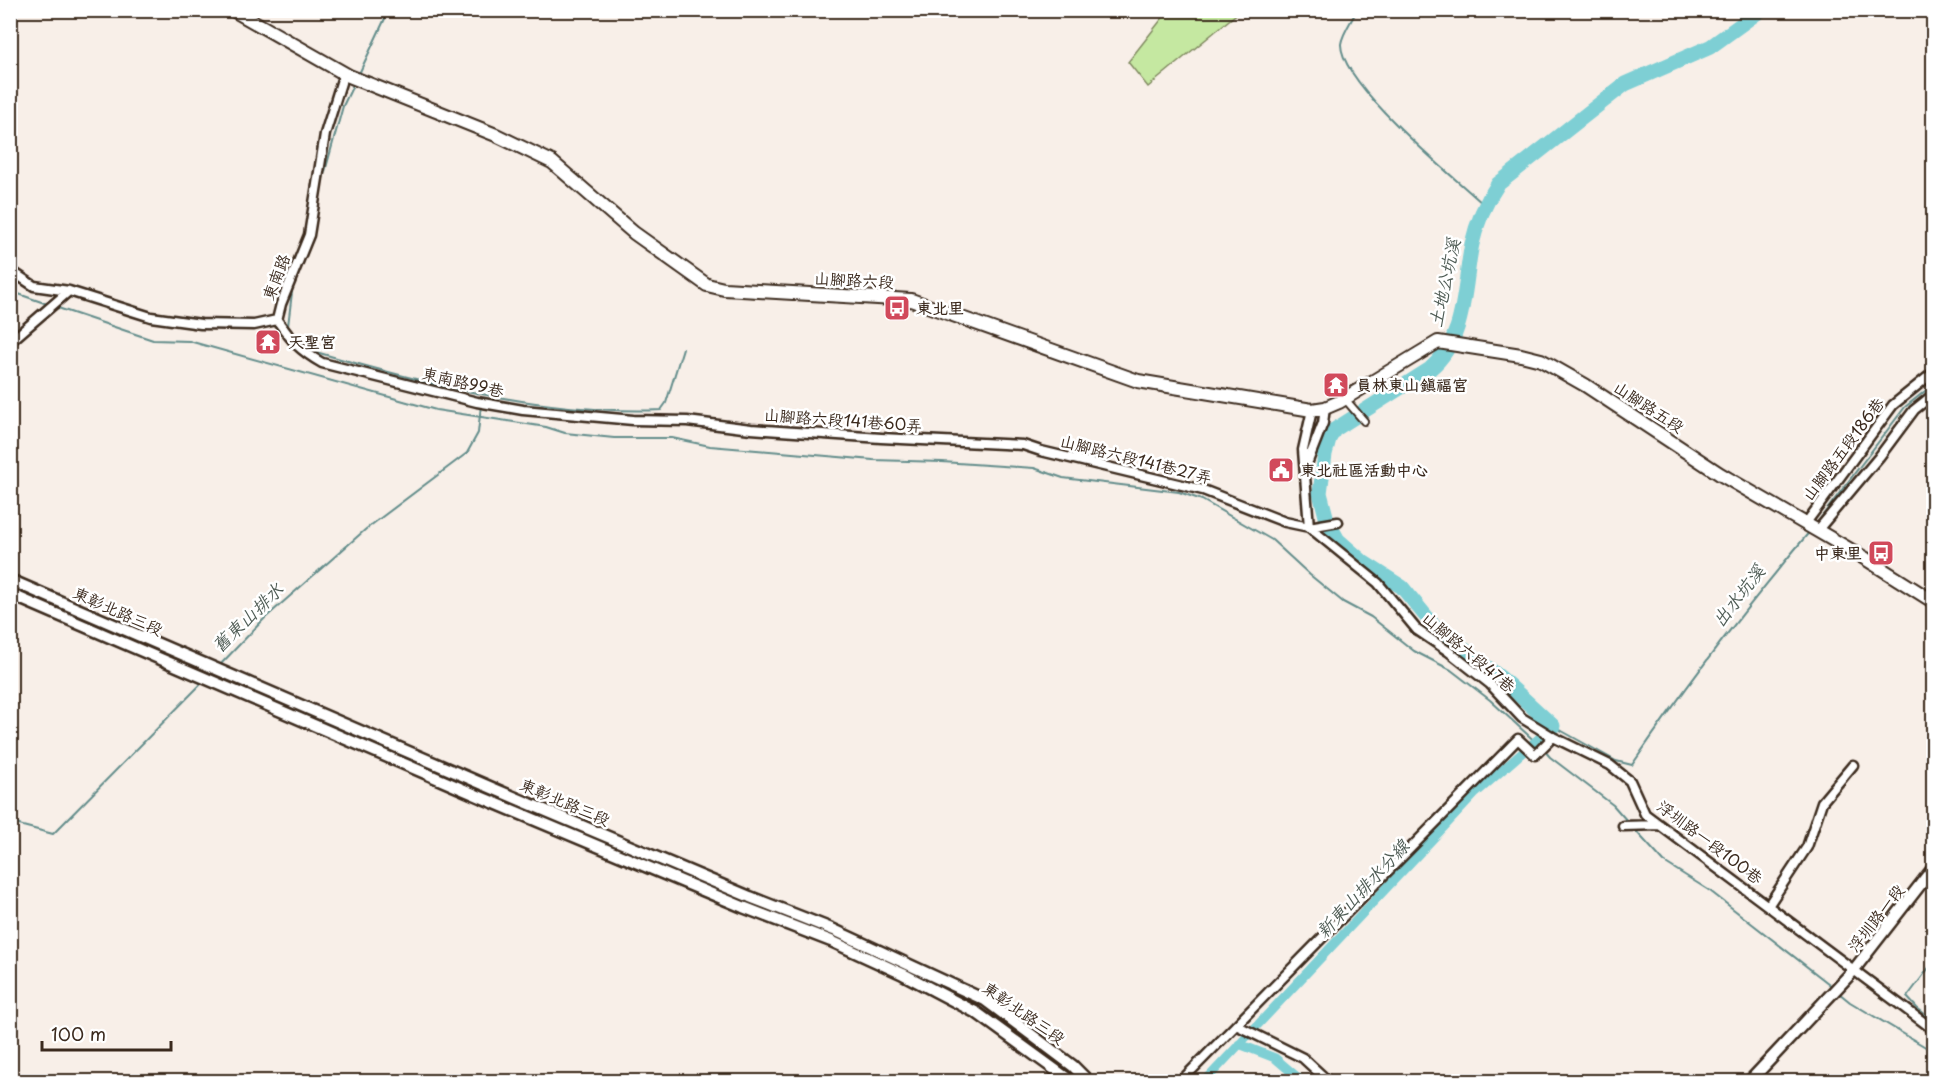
<svg xmlns="http://www.w3.org/2000/svg" width="1944" height="1092" viewBox="0 0 1944 1092" font-family="'Playpen Sans','LXGW WenKai TC',sans-serif">
<rect width="100%" height="100%" fill="#f8efe8"/>
<filter id="ink" filterUnits="userSpaceOnUse"><feTurbulence type="fractalNoise" baseFrequency=".0167" numOctaves="2"/><feDisplacementMap in="SourceGraphic" scale="12" xChannelSelector="R" yChannelSelector="G"/><feConvolveMatrix kernelMatrix="1 2 1 2 8 2 1 2 1" color-interpolation-filters="sRGB"/></filter>
<g filter="url(#ink)">
<path fill="#c5e8a1" stroke="#808960" stroke-width="1.5" d="M1168,11H1240L1148,87L1128,62Z"/>
<g fill="none" stroke-linecap="round" stroke-linejoin="round">
<path stroke="#638d8b" stroke-width="2" d="M1357,10C1352,20 1342,34 1341,44C1340,84 1454,177 1484,205
M358,76L389,10
M321,186L343,106L354,83
M293,284L288,326L296,339
M10,291L50,305
M55,307L153,340L189,341L436,410L546,427L565,433L614,438H672L710,446L873,460L942,462L1034,468L1063,478L1179,492L1202,500L1272,540L1310,575L1343,602L1371,617L1414,651L1451,670L1490,700L1540,746
M309,350C423,383 542,415 661,410L666,403L683,348
M1816,524L1905,407L1934,384
M219,666L264,619L366,529L467,453L478,433L481,405
M1553,726L1616,761L1632,765C1687,684 1747,606 1811,530
M1544,750L1550,757L1613,805L1628,822
M10,819L19,825L53,834L204,681
M1634,829L1664,862L1710,891L1833,987
M1934,961L1907,997L1917,1008L1934,1021
M1839,993L1850,1002L1934,1052"/>
<path stroke="#7ecfd4" stroke-width="9" d="M1239,1044L1275,1058L1303,1082
M1204,1082L1476,793L1553,726"/>
<path stroke="#7ecfd4" stroke-width="15" d="M1553,726L1502,679L1434,626L1402,587L1363,562L1338,540L1327,520L1320,493L1325,454L1329,439L1334,430L1430,369C1467,338 1463,288 1472,244C1477,221 1485,203 1498,184L1625,84L1710,47L1761,10"/>
<g stroke="#3b2a1e" stroke-width="10">
<path id="pedestrian" d="M1345,399L1364,421"/>
</g>
<g stroke="#3b2a1e" stroke-width="13">
<path id="minor" d="M10,270L34,286L69,291L151,317L201,324L254,325L277,320
M277,320C293,342 298,349 322,363L477,402L523,410L633,420L687,421L751,429L881,438L1023,445L1041,451L1203,490L1285,522L1309,527L1338,522
M277,320L281,304L309,235L325,134L344,73
M10,342L69,291
M1312,410L1303,450L1309,527L1378,583L1417,630L1448,651L1490,684L1522,718L1553,737L1610,765L1630,781L1645,814L1934,1030
M1307,464L1323,423L1325,408
M1806,523L1893,405L1934,372
M1817,531L1879,457L1914,410L1934,394
M1623,826L1660,825
M1768,906L1807,847L1822,802L1853,765
M1236,1025L1303,1058L1329,1082
M1180,1082L1518,739L1535,755L1553,737"/>
</g>
<g stroke="#3b2a1e" stroke-width="15">
<path id="tertiary" d="M10,580L492,788L750,897L834,930L985,1000L1073,1066L1089,1082
M10,594L483,798L743,907L831,941L903,974L977,1013L1072,1082
M1749,1082L1853,971L1934,867"/>
</g>
<g stroke="#3b2a1e" stroke-width="16">
<path id="secondary" d="M233,10L349,76L496,135L552,162L634,233L707,285L724,289L911,300L1138,381L1312,410L1325,408L1339,402L1438,342L1521,355L1541,360L1585,385L1720,474L1866,559L1934,602"/>
</g>
<use href="#pedestrian" stroke="#fff" stroke-width="6"/>
<use href="#minor" stroke="#fff" stroke-width="8"/>
<use href="#tertiary" stroke="#fff" stroke-width="10"/>
<use href="#secondary" stroke="#fff" stroke-width="12"/>
</g>
</g>
<defs>
<g id="bus-square" transform="scale(1.35)"><rect x="-9" y="-9" width="18" height="18" rx="4" fill="#d1495b" stroke="#fff"/><path d="M-5-6H5V4H4V6H2V4H-2V6H-4V4H-5ZM-3.5-4V0h7V-4ZM-3.5 1.2v1.5H-2V1.2ZM2 1.2v1.5H3.5V1.2Z" fill="#fff"/></g>
<g id="temple-square" transform="scale(1.35)"><rect x="-9" y="-9" width="18" height="18" rx="4" fill="#d1495b" stroke="#fff"/><path d="M0-6L5-2H3V0L6.5 2.5H4V6H1.5V3h-3V6H-4V2.5H-6.5L-3 0V-2H-5Z" fill="#fff"/></g>
<g id="civic-square" transform="scale(1.35)"><rect x="-9" y="-9" width="18" height="18" rx="4" fill="#d1495b" stroke="#fff"/><path d="M-.6-6.5H3V-4.5H.6V-3L4-1V1h2V6H-6V1h2V-1L-.6-3ZM-1.2 2.5V6h2.4V2.5Z" fill="#fff"/></g>
</defs>
<g fill-rule="evenodd">
<use href="#bus-square" x="897" y="308"/>
<use href="#temple-square" x="268" y="342"/>
<use href="#temple-square" x="1336" y="385"/>
<use href="#civic-square" x="1281" y="470"/>
<use href="#bus-square" x="1881" y="553"/>
</g>
<g text-anchor="middle" stroke-width="5" stroke-linejoin="round" paint-order="stroke">
<g font-size="16" fill="#3b2a1e" stroke="#fff">
<text transform="translate(276 277) rotate(-69)" y="6">東南路</text>
<text transform="translate(854 280) rotate(3)" y="6">山腳路六段</text>
<text transform="translate(463 382) rotate(13)" y="6">東南路99巷</text>
<text transform="translate(1649 407) rotate(33)" y="6">山腳路五段</text>
<text transform="translate(843 420) rotate(4)" y="6">山腳路六段141巷60弄</text>
<text transform="translate(1843 449) rotate(-53)" y="6">山腳路五段186巷</text>
<text transform="translate(1136 459) rotate(14)" y="6">山腳路六段141巷27弄</text>
<text transform="translate(118 611) rotate(24)" y="6">東彰北路三段</text>
<text transform="translate(1469 652) rotate(40)" y="6">山腳路六段47巷</text>
<text transform="translate(565 802) rotate(23)" y="6">東彰北路三段</text>
<text transform="translate(1710 842) rotate(37)" y="6">浮圳路一段100巷</text>
<text transform="translate(1876 918) rotate(-52)" y="6">浮圳路一段</text>
<text transform="translate(1024 1013) rotate(35)" y="6">東彰北路三段</text>
</g>
<g font-size="16" font-weight="bold" fill="#3b2a1e" stroke="#fff" text-anchor="start">
<text x="916" y="314">東北里</text>
<text x="288" y="348">天聖宮</text>
<text x="1356" y="391">員林東山鎮福宮</text>
<text x="1300" y="476">東北社區活動中心</text>
<text x="1862" y="559" text-anchor="end">中東里</text>
</g>
<g font-size="18" font-style="italic" fill="#4f5c55" stroke="#fff">
<text transform="translate(1445 283) rotate(-78)" y="6">土地公坑溪</text>
<text transform="translate(1739 596) rotate(-52)" y="6">出水坑溪</text>
<text transform="translate(248 618) rotate(-44)" y="6">舊東山排水</text>
<text transform="translate(1363 889) rotate(-47)" y="6">新東山排水分線</text>
</g>
</g>
<rect width="1944" height="1092" fill="none" stroke="#fff" stroke-width="36"/>
<rect x="18" y="18" width="1908" height="1056" fill="none" stroke="#3b2a1e" stroke-width="2" filter="url(#ink)"/>
<path d="M42 1041v9h129v-9" fill="none" stroke="#3b2a1e" stroke-width="3"/>
<text x="51" y="1041" font-size="18" fill="#3b2a1e" stroke="#ffffff" stroke-width="4.5" paint-order="stroke">100 m</text>
</svg>
